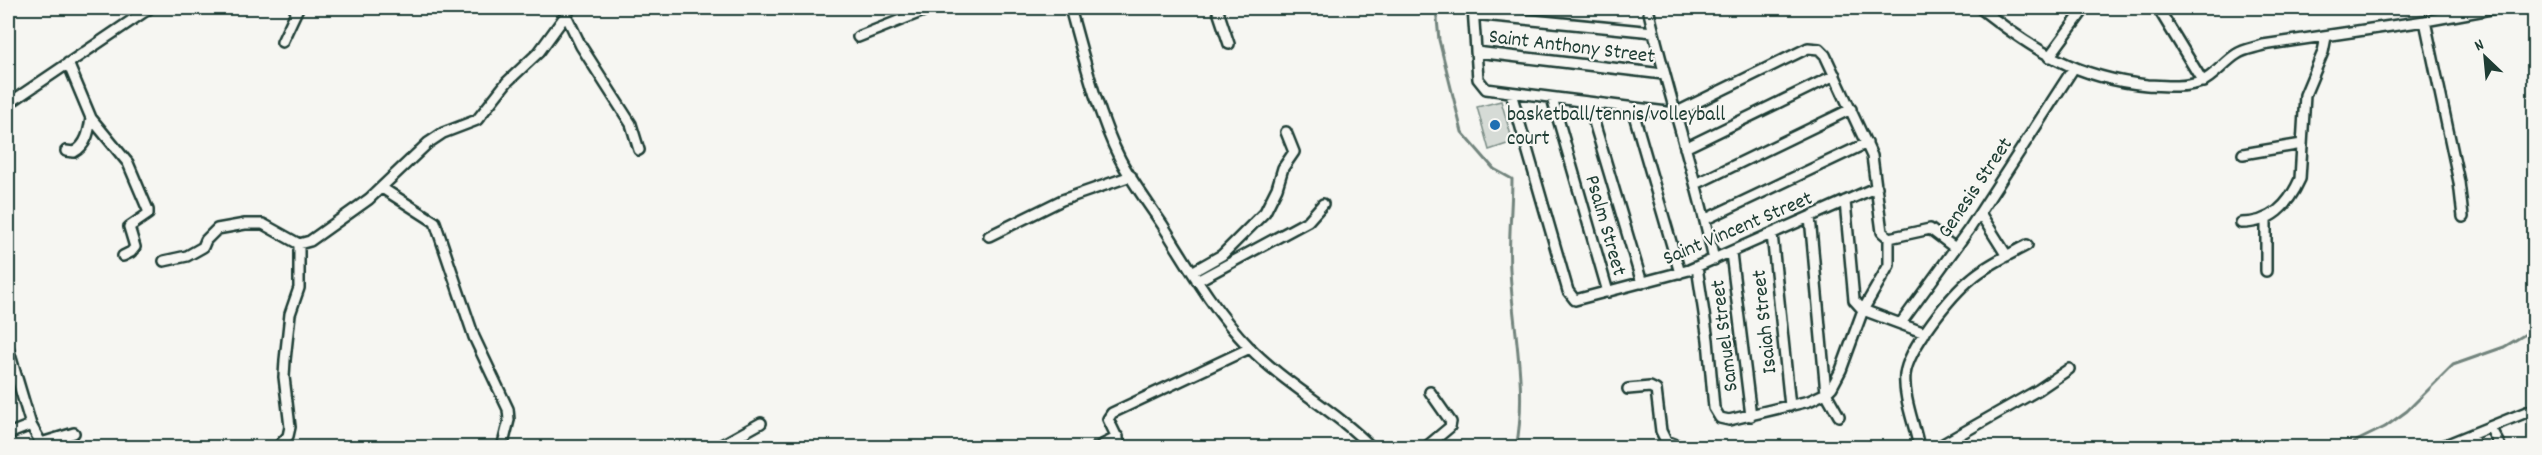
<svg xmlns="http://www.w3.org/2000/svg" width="2542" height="455" viewBox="0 0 2542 455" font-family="Dekko,sans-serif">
<rect width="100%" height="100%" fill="#f6f6f2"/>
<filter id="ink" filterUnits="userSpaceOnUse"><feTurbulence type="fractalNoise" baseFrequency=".0167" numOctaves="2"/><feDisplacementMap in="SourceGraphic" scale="12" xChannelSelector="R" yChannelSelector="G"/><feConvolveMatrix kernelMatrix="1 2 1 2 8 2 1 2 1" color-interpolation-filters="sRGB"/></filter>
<g filter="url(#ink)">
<path fill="#d6dbd6" stroke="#7a8c85" stroke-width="1.5" d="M1501,101L1513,142L1489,150L1477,107Z"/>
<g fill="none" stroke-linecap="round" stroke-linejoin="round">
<path stroke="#72847d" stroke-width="3" d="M1436,8L1439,40L1462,132L1494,169L1512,179C1512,209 1508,240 1510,270C1513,330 1528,388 1516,448
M2342,448L2385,427L2407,411L2453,365L2504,347L2534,329"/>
<g stroke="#1f3d34" stroke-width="14">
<path id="minor" d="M1070,8C1083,55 1098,115 1120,159C1132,182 1148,203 1162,224C1189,267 1214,311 1249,347C1286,385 1335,410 1372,448
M1217,8L1229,44
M1473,8L1478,79L1486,89L1675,113L1808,48L1819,49L1825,55L1872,156L1882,232L1889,238
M1648,8C1667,92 1696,175 1714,260
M1980,8C2033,50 2077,78 2147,85C2165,86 2183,88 2201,82C2214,77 2225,61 2237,54C2244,49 2255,48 2263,45L2425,21L2496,8
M2158,8L2203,82
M565,13L581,46L631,124L639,150
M1473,14L1653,32
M2425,21L2459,182L2463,217
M858,37L931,8
M282,42L298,8
M1476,52L1663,74
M2049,57L2085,8
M68,63L91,118L128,163L148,210V214L129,227L135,247L131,252L123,256
M1511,93L1568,291L1575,300L1689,270L1877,187
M1552,98L1608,292
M1588,102L1642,283
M8,104L150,8
M1632,108L1680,273
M1685,148L1835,75
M66,151L74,152C87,145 89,131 91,118
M2243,154L2302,144
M1696,184L1851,109
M382,188L435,222L474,337L508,409L509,420L502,448
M1845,201L1854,300L1863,310L1925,333
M1980,213L2007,256
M1810,217L1826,393L1839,416
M1706,219L1867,143
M2241,223C2271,223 2288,206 2300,179L2305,95L2323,52L2326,37
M1772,234L1790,406
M989,236L1062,200L1131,176
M1889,238L1930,229L1955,248
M1731,253L1751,416
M164,261L187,256L203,247L206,240L217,229L245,224H263L299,244L310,241L369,199L428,143L443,133L477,120L507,82L539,52L571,8
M1697,267L1708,340L1714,408L1720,418L1729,420L1809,401L1826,393L1832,387L1841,370L1863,310L1889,265V238
M2266,271V219
M1192,272L1222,255L1265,212L1277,188L1283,168L1294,152L1286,132
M1197,281L1308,221L1323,204
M1901,323L1970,228L2073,69
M8,348L31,425L8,434
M1628,389L1650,387L1656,390L1661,431L1666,441L1685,448
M31,425L41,443L74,433
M2490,427L2501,448
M2471,435L2477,448
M277,448L288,436L290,427L284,377L285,360L290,314L299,288V244
M716,448L761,423
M1096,448L1118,437
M1122,448L1108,419L1112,413L1250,348
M1425,448L1450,427L1451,422L1430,392
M1919,448C1915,425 1903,398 1905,375C1908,348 1951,295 1972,278C1988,264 2009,255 2027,245
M1936,448L2038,390L2069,369
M2438,448L2534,409"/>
</g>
<use href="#minor" stroke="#f6f6f2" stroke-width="9"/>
</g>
</g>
<circle fill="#1f6fb2" stroke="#f6f6f2" stroke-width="2" cx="1495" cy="125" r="6"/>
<g text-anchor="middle" stroke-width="4.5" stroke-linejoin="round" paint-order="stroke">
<g font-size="21" fill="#1f3d34" stroke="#f6f6f2">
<text transform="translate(1572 45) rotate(7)" y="7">Saint Anthony Street</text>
<text transform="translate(1974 187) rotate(-56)" y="7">Genesis Street</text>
<text transform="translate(1607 225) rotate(74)" y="7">Psalm Street</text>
<text transform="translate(1737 227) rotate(-23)" y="7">Saint Vincent Street</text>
<text transform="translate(1763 322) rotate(-96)" y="7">Isaiah Street</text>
<text transform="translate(1723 336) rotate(-97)" y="7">Samuel Street</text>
</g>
<g font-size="21" fill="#1f3d34" stroke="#f6f6f2" text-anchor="start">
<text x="1507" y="120">basketball/tennis/volleyball<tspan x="1507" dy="24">court</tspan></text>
</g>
</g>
<rect width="2542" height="455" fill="none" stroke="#f6f6f2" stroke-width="30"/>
<rect x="15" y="15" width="2512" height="425" fill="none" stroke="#1f3d34" stroke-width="2" filter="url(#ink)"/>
<g transform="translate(2485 57) rotate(334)" stroke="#f6f6f2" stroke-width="4.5" paint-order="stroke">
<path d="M0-4.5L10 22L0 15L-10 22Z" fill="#1f3d34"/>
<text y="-9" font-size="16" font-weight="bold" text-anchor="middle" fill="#1f3d34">N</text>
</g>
</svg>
